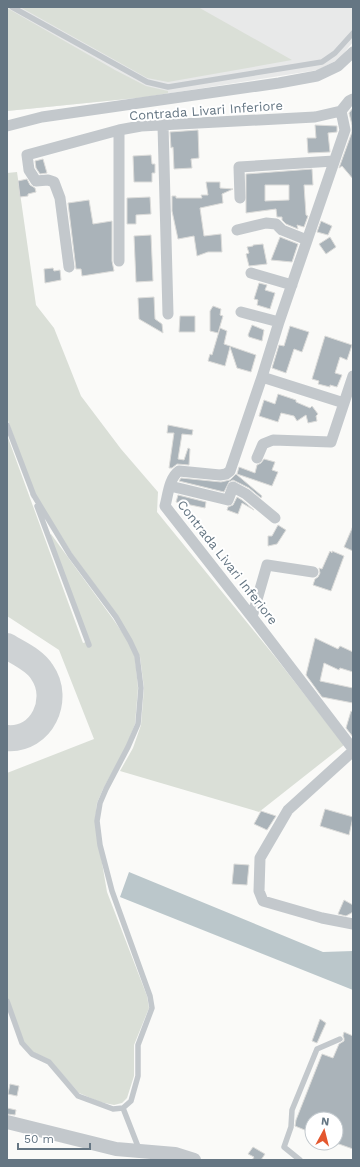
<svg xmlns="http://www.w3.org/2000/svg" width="360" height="1167" viewBox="0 0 360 1167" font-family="'Work Sans',sans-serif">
<rect width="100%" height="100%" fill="#fafaf8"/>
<path fill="#e8e9e9" d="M7,7H353V42L339,59L318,70L146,97L7,111Z"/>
<path fill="#dadfd7" d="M20,7H198L292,60L168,82L147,78Z
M7,8L115,70L146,86L168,91V93L146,97L7,111Z
M17,172L36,305L54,328L81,396L121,449L158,492L157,512L276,658L344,745L259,812L120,771L133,748L141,725L144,688L140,657L118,616L73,555L35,494L7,418V173Z
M7,435L83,643L89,641L50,535L51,534L113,619L128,641L135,657L138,688L135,724L126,747L103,789L97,803L95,822L107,892L147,996L149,1008L134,1045V1076L127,1098L122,1103L114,1105L100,1102L79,1093L50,1060L33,1052L24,1042L7,996V773L94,739L59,650L7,616Z"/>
<path fill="#bbc7cb" d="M129,872L323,952L353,951V990L120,897Z"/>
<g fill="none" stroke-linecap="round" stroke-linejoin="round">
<path stroke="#ced2d4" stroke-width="26" d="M7,646C18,653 35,660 42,672C61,699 42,741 7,738"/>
</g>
<path fill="#aab3b9" stroke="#dcdcda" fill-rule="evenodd" d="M353,108V179L342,166L339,168L352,132V125L349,113Z
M315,125L337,126V132L328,133L330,152L308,153L307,138H316Z
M198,130L199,158L191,159L192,168L174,169L173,147L171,148L170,132Z
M151,155L152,164H155V173H152V182H134L133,156Z
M43,159L47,173L40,174L36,168L35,161Z
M312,169L313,185H304L306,215L308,216L304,227L297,225L298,229L286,224L282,220V217H277L276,209L246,213V174ZM265,185H289V200L265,201Z
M27,179L30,185L35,188L36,192L28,194V196L20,197L18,181Z
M206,182H220V188L233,189L222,194L223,203L200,208L204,236L221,234L222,252H208L197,256L194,236L178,239L172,211V196H176V198H202L201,195H208Z
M150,197L151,214L136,215V224H127V198Z
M89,200L93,224L112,221V261L114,271L82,276L81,269H76L68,203Z
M321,221L332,226L328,235L317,232Z
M151,235L153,281L136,282L134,236Z
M280,237L298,244L292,262L271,260Z
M330,237L336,247L326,254L319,244Z
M263,244L267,264L249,266L246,254L249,253L247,247L253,246V245Z
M53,268L54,271L60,270L61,280L45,283L44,269Z
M259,283L267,285L265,290L275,293L270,309L257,305L258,300L254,299Z
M154,297L155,319L162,324L163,333L139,319L138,298Z
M213,306L221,309L220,315L223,316L218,333L210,331V311Z
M180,316H195V332H179Z
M252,325L264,330L262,341L249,337L248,335Z
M290,326L309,332L302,352L294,349L286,373L272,368L279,345L284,346Z
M220,328L227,331L224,344L256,355L251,372L237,368L230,347L225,366L208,361L210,354L212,355Z
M325,336L352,345L347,360L340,357L335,373L342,375L337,387L330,385V387L318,384L319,381L312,379Z
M278,394L296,400V402L310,408L312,406L318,414L316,416L317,421L308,423L306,415L297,421L294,416L281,413L278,422L259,416L264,400L275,404Z
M168,425L193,430L192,435L182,434L178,459L184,460L188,448L190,449L189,465L177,464L172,468H169L174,433H167Z
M264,459L275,462L272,470L278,472L272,486L237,474L239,467L255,473L257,465L261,463Z
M236,474L262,496L261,498L249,488L233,480L229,482L224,492L179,481L181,478L221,482L230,480Z
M178,495L206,502L205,508L176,502Z
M237,497L242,500L254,510L242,503L238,514L227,510L228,507L233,505Z
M278,525L286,530L277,544L268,546V536H272Z
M353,526V551L344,547Z
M330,551L332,553V551L344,556L331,591L313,585L315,579L318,577L320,573L319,568L322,569Z
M315,638L338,649L340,646L353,652V672L340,668L339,670L324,663L320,681L353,688V703L322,697L306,675Z
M351,711L353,712V737L346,728Z
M325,809L353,817L349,835L320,826Z
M261,811L276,816L267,830L254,824Z
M234,864L249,865L247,885L232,884Z
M344,900L353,905V912L346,916L338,914Z
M320,1019L326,1023L317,1043L312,1041Z
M344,1032L353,1036V1149L336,1143V1119H312V1133L295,1126L296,1120L322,1054L333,1058L339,1044L344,1041V1038L343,1036Z
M10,1084L19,1086L17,1096L8,1094Z
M7,1108L16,1110L15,1115L7,1114Z
M253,1147L265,1154L261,1160H252L254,1157L248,1154Z"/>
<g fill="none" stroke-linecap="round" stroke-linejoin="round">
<path stroke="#c3c8cc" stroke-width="5.5" d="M12,7L147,82L168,87L322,62L335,53L353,33
M7,425L34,496
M33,494L70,555L116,617L130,641L137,656L141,688L138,724L128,747L106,789L100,803L97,821L100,845L112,891L150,996L152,1008L138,1045V1076L131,1101L123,1108L139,1149
M37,506L89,645
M7,1001L22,1043L32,1054L49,1062L78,1096L113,1109L123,1108
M300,1160L284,1147L291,1127L292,1110L317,1049L340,1039"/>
<path stroke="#c3c8cc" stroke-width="11" d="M341,111L345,130L279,322L262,377L344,403
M163,125L168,314
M7,126L42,117L279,83L317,76L338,66L353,52
M119,130V261
M240,198L239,167L334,161
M237,230L266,223L276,224L282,230L307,240
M69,267L60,198L54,182L48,180L36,181L29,170L27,155L119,130L141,126L315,117L341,111L349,101L353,99
M251,273L292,285
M241,312L279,322
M262,377L230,471L226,474L220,475L179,471C169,478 168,495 165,506L252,617L353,749
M257,458L263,444L273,440L331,442L353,376
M170,486L228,500L233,487L246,494L275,518
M252,617L267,565L313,572
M353,751L288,810L260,858L259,891L263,901L322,918L353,924"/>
<path stroke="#c3c8cc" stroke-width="14" d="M7,1122L116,1149L175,1154L194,1160"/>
</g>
<g text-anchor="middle" stroke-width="4" stroke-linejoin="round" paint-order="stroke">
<g font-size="13" fill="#657683" stroke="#fff">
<text transform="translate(206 110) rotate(-4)" y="5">Contrada Livari Inferiore</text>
<text transform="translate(228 562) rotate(52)" y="5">Contrada Livari Inferiore</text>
</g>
</g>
<rect width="360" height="1167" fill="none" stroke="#657683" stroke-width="16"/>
<g transform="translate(324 1131) rotate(7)"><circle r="19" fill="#ffffff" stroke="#c1c8cd"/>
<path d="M0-3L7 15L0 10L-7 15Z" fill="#e4572e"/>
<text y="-6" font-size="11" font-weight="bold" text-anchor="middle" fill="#657683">N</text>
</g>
<path d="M18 1143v6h72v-6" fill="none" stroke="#657683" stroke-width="2"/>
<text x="24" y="1143" font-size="12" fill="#657683" stroke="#ffffff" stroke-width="3" paint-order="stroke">50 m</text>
</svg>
